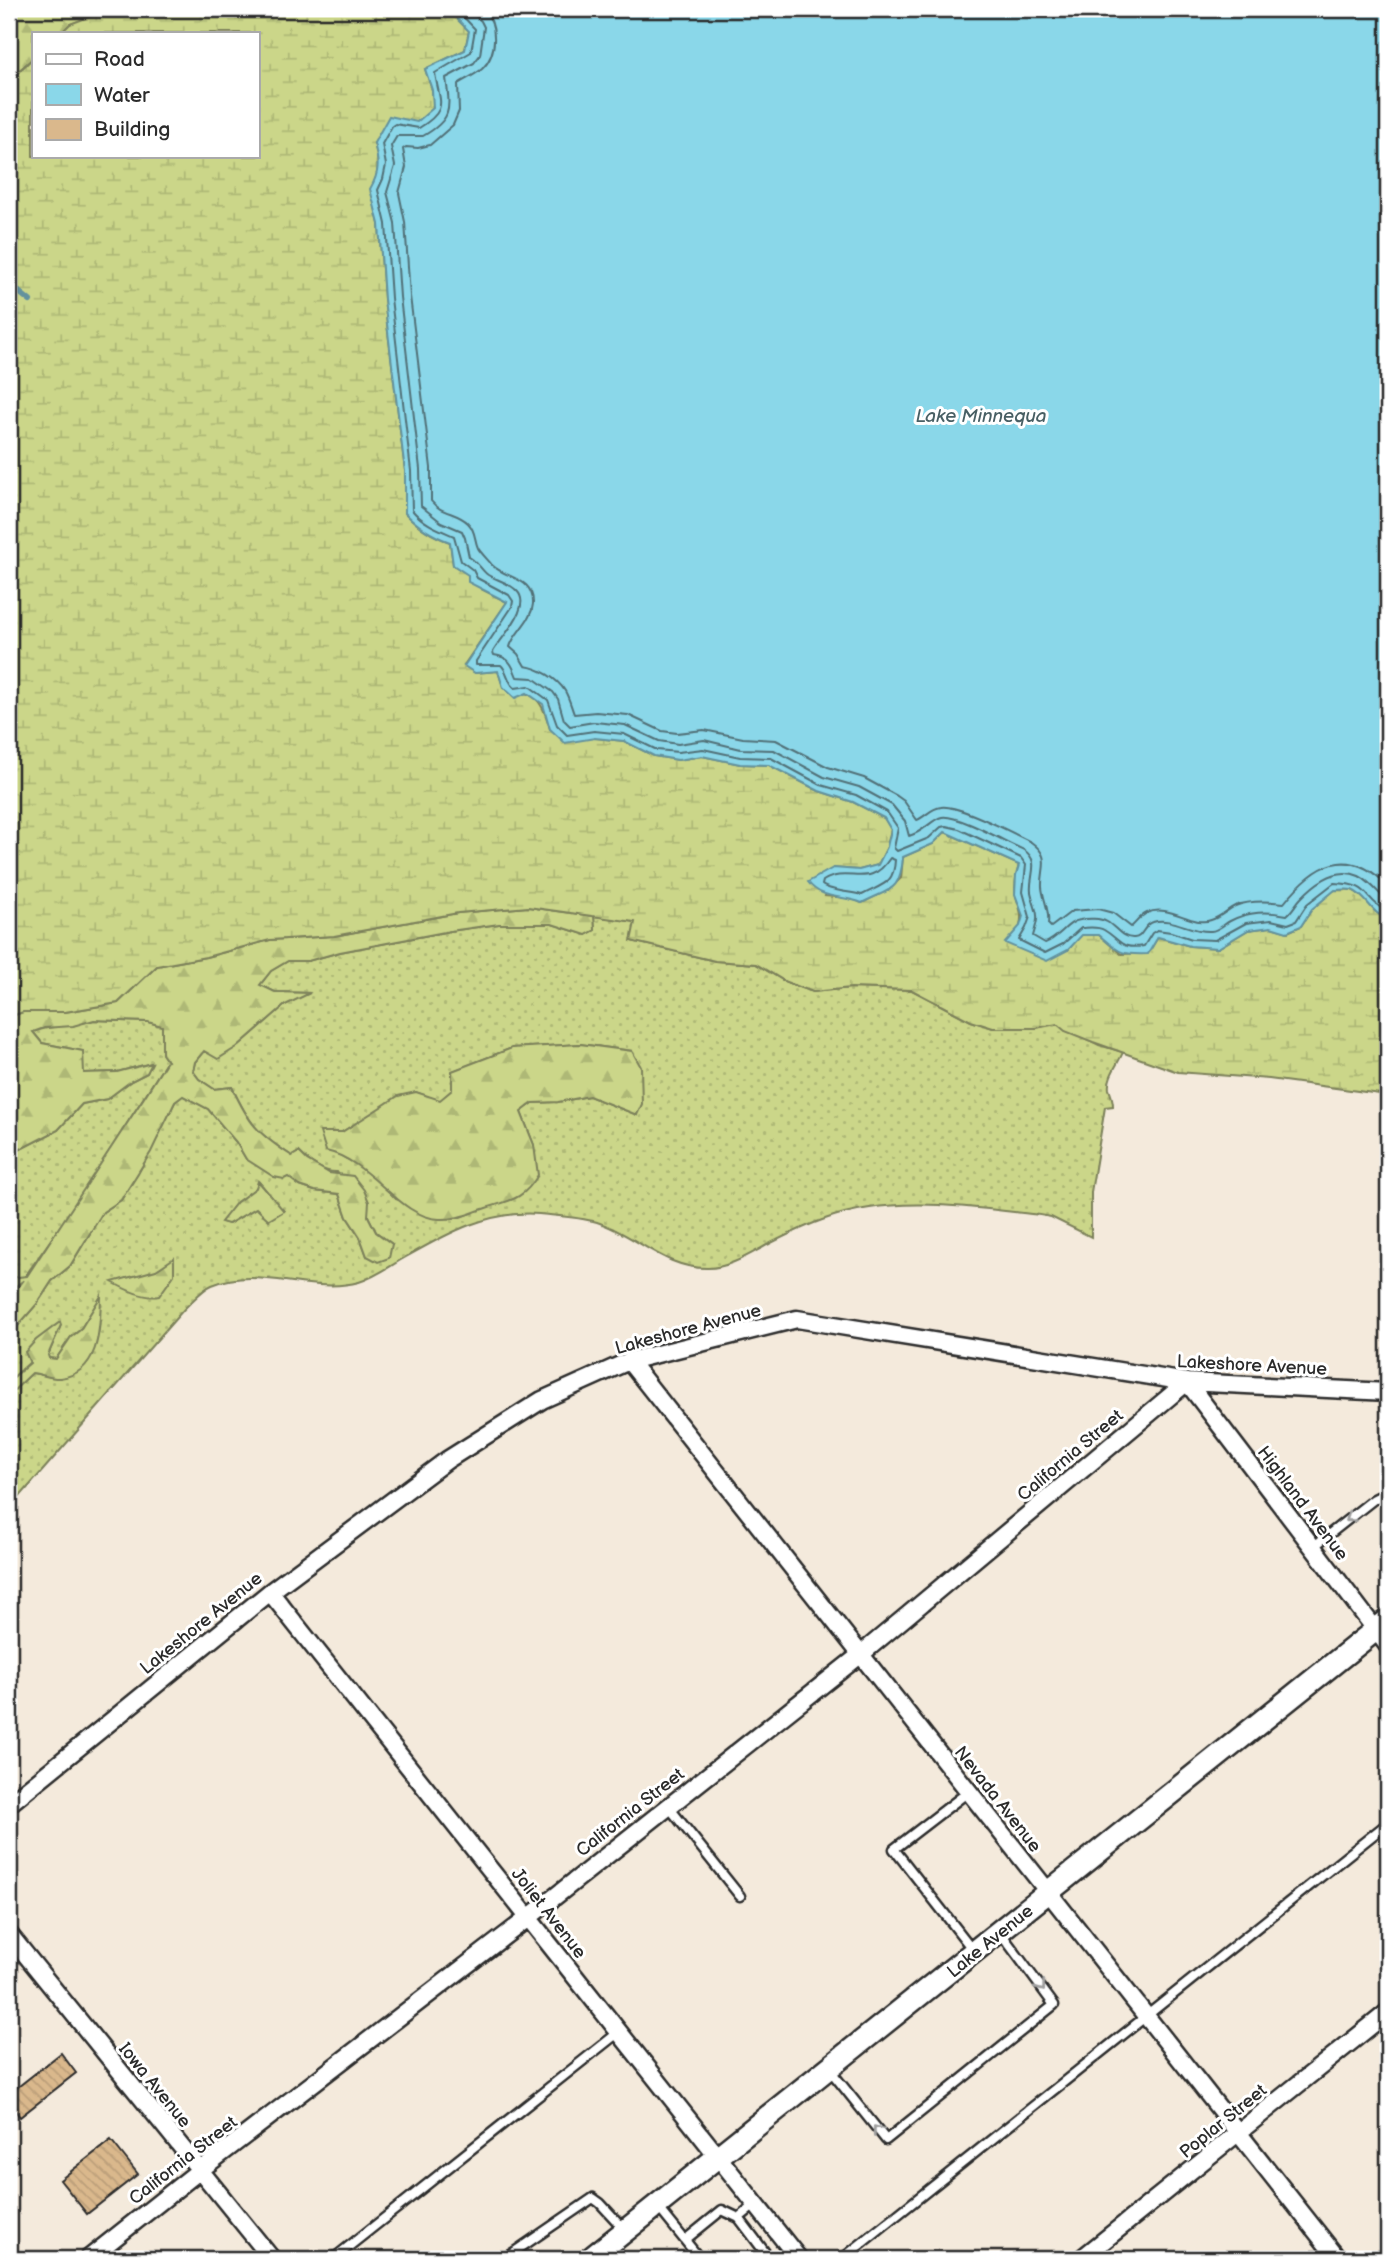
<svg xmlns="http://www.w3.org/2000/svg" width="1397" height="2268" viewBox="0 0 1397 2268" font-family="'Balsamiq Sans',sans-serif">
<defs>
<pattern id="grass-dots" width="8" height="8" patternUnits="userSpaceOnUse" patternTransform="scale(1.75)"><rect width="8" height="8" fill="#cbd689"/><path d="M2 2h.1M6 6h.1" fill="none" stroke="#aeb876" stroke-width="1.8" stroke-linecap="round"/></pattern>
<pattern id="forest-firs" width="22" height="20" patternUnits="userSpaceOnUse" patternTransform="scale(1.75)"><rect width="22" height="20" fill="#cbd689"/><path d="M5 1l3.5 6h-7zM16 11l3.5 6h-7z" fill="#aeb876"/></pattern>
<pattern id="wetland-marsh" width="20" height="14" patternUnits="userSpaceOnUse" patternTransform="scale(1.75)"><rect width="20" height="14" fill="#cbd689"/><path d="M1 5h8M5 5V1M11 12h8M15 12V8" fill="none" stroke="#aeb876"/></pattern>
<pattern id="building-back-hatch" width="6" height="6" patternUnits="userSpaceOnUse" patternTransform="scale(1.75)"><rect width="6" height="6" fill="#dab88c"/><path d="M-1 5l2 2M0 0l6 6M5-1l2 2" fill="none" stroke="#bb9e79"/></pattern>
</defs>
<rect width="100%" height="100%" fill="#f4eadc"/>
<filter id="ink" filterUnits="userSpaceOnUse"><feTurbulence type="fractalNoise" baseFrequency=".0143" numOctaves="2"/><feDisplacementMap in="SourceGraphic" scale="14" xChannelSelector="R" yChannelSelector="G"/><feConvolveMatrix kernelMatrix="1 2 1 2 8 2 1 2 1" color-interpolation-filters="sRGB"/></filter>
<g filter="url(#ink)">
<path fill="url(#grass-dots)" stroke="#7b805a" stroke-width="2" fill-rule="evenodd" d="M594,916L636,922L632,941L715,961L756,964L786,982L813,992L851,988L912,990L971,1021L993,1028H1036L1057,1023L1099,1045L1123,1052C1119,1063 1107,1076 1109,1089C1111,1095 1113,1099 1113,1106L1105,1107L1091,1192V1237L1051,1217L1040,1215C970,1207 893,1194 825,1219C807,1225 789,1234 771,1243C753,1252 730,1268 708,1268C664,1269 637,1235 597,1222C579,1217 558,1216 539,1214C489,1210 448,1233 406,1257C390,1266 376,1277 359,1282C311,1295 259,1265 212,1285C202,1289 192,1302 184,1309L9,1509V1395L32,1373L59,1378L101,1297L80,1330L71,1337L56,1359L48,1358V1355L61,1325L30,1362L9,1381V1336L37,1304L52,1281L70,1266L103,1212L121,1200L138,1174L175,1102L183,1095L208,1109L236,1142L246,1159L288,1176L300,1186L314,1191L339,1194L347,1217L360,1237L367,1256L392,1244L376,1232L368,1216L337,1172C322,1173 309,1162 299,1152L292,1156C258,1134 249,1124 232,1087L214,1089L199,1079L193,1071L195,1062L204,1050L237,1047L285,1005L308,993L275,992L260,985L271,971L288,961H308L340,952L450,931L499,924H552L586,935L595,930ZM580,1044L632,1051L637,1115L589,1096L558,1102L533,1103L521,1112L534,1145L484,1208L458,1218L396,1199L378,1180L361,1167L336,1153L342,1132L369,1116L416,1092L440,1101L452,1090L453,1071L512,1048ZM259,1182L283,1211L256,1208L229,1224L222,1222L237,1202L256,1188Z
M94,1020L148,1022L162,1026V1053L167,1061L69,1214L9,1299V1291L26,1277L9,1278V1155L58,1130L82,1104L107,1099L131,1081L147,1073L151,1063L117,1072L83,1073V1051L42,1043L33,1032C52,1025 74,1026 94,1020Z"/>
<path fill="url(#forest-firs)" stroke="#7b805a" stroke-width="2" d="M9,9H110L70,24L61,33H33V58L16,73L9,68Z
M528,907L594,916L595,930L586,935L552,924H499L450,931L340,952L308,961H288L271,971L260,985L275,992L310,993L285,1005L237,1047L218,1059L204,1051L195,1062L193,1071L199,1079L214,1089L232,1087C249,1124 258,1134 292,1156L299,1152L307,1160L329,1173L353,1176L364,1190L369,1202L368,1216L376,1232L392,1244L389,1258L378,1262L367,1256L360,1237L347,1217L339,1194L315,1191L300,1186L288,1177L284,1179L274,1177L246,1159L236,1142L208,1109L183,1096L175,1102L151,1152L121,1200L103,1212L70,1266L52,1281L37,1304L9,1336V1299L24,1280L9,1291V1278L27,1276L145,1096L167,1061L162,1054V1026L148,1022L94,1020L73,1026L44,1028L33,1032L42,1043L83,1051L84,1073L117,1072L152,1063L147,1073L131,1081L107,1099L82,1104L58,1130L9,1155V1017L23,1012H65L118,1003L157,966L206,957L270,940L334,936L458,913Z
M580,1044L632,1051L641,1067L642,1104L637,1115L589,1096L558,1102L533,1103L521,1112L534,1145L538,1175C523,1200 511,1200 486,1208C470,1213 456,1220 439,1219C400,1218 370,1160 326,1151L320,1132H342L398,1096L416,1092L440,1100L452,1090V1071L512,1048Z
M258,1181L284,1211L269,1220L256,1208L228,1224L221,1222L237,1202L256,1188Z
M174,1258V1275L159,1296C144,1299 126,1290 112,1282L156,1270Z
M101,1296C100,1326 101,1373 60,1378C52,1379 41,1374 32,1373L9,1395V1381L30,1363L25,1352L36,1340L60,1322L61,1325L48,1355L49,1358L56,1359L71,1337L80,1330Z"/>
<path fill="url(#wetland-marsh)" stroke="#7b805a" stroke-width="2" d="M110,9H447L469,31L465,50L425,69L432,90L434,108L417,122L374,143C379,162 380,172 371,189L379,224L384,299L405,471V513C419,527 431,536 450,542L453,565L469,575L481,589L507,602L464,665L475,673L498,671L503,687C536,695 540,695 550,729L595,738L624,741L654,756L678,760L702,756L740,764L769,765L819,791L853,802L884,818L891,829L887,847L878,865L859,870L833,868L825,896L849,898L862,903L890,889L901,878L903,857L933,844L945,832L1019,865C1016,875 1014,886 1016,896C1019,908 1023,913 1020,926L1068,950L1081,935H1099L1121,954L1148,953L1158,937L1190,946L1218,948L1248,930L1271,927L1288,932L1301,926L1312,909L1334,890C1339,890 1347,889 1352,890C1367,896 1372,914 1388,919V1095L1269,1079L1178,1072L1093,1042L1065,1031L1057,1024L1036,1028H993L971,1021L912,990L851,988L813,992L786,982L756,964L715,961L631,941L635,922L528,907L458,913L334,936L270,940L206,957L157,966L118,1003L65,1012H23L9,1017V81L33,58V156H257V33H61L70,24Z"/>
<path fill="#8ad7e9" stroke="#64929d" stroke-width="2" d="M447,9H1388V919C1371,914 1367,896 1352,890C1348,889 1339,890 1335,890L1312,909L1301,926L1287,932L1271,927L1248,930L1218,948L1190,946L1158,937L1148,954C1120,955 1120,953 1099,935H1082L1068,950L1047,961L1005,943L1020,926L1023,916L1015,894L1016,875L1019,865L945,832L933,844L903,857C900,893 890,888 862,903C843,895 821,900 808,882L833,868L859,870L878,865L887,847L891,830L884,818L853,802L819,791L769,765L740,764L702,756L678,760L654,756L624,741L595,738L565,743L550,729L543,704L527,693L515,698L503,687L498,671L475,673L464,666L507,602L468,582V575L453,565L450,542C431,535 419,527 405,513V471L384,299L379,224L370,189C380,172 379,162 374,143L389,116L417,122L433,108L432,90L425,69L465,50L469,31Z"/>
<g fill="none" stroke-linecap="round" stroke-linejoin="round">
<path stroke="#517077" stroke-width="2" d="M456,9L475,29L471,52L435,73C439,102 450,109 419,128L395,124L392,126L382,144L386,165L383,179L378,190L386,224L391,298L411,471L412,510C424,524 438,529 454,536L461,561L473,570L477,578L509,595L513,601L512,607L476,661V665H501C508,671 507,682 515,688L529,686L548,700L557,725L567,735L594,731L624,734L657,750L678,752L703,749L740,757L771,758L821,785L856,795L887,812L898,828L894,848L897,851L929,838L941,827L946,826L959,829L1021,858L1026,865L1023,892L1030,917L1026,928L1019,940L1045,953L1063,944L1081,928C1088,928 1097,926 1104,930C1121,940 1120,950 1144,946L1152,933L1157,930L1171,932L1192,939L1215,940L1246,923L1271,920L1288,924L1296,921L1307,904L1334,883C1373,884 1362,899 1388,912
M468,9L481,21L484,27L480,55L474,63L446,78C450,109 453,119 423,136H397L391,146L395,166L387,192L395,223L400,297L420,469L421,506L441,522L462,531L465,538L469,557C478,562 482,571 488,575C497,580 510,583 517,591C533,607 501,637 493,652L494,655C509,657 512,664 517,677L533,678L553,692L558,699L564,720L570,726L594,722L625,725L659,741L678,744L704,740L741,749L774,750L824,777L859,787L892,805L905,821L909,836C924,832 932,819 942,817C957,814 1007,843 1024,850C1041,862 1029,875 1031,892C1036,916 1041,910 1033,936L1045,943C1059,938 1068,921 1080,920C1088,918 1100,918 1107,922C1116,927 1122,939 1134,938C1143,938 1143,925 1153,922C1171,916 1192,933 1211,931C1218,931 1224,924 1230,921C1249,911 1267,911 1287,915C1293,910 1296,903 1301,898C1316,882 1337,866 1359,876C1371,882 1379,894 1388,902
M483,9C498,23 498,54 482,69C475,75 466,79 458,84L459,111L453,125L430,145L418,148L406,147L403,149L406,167L399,193L405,222L410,296L431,468V501C441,514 457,512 468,523C476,531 474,539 478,548C480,552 489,561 492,565C506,579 534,577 533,604C532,621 514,632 510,647L518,654L525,666C539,668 557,678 565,691C569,698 571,706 574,714L596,712L628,715L662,731L677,733L704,730L743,738L776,740L828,767L864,778L897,796L904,801L917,820C925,817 931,808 941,807C958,804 1013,833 1031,842C1052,857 1041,867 1042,887C1043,900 1050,910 1048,924L1051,927L1072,911L1098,909L1113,913L1131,927C1136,923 1140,916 1147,913C1169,903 1192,927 1211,920C1219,918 1227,910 1235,906C1250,900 1269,901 1284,903C1315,864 1348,844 1388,886
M890,858L895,860C894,885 882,884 862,895C852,892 829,891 822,885L823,881C849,865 869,891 890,858Z"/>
<path stroke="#64929d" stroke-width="6" d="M9,284L30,301"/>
</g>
<path fill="url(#building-back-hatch)" stroke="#2b2b2b" stroke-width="2" d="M61,2053L76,2073L20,2117L9,2102V2094Z
M111,2140L138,2174L87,2214L60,2180Z"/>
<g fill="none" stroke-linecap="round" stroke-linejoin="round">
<g stroke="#2b2b2b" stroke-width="13">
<path id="lane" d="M1313,1547L1374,1499L1388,1492
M968,1792L894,1849L973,1950
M668,1806L740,1896
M830,2070L886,2140L1054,2005L1000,1932
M658,2207L700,2259
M739,2218L770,2259
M685,2240L722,2210L739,2218L755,2205
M333,2259L619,2032
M504,2259L593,2198L600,2203L624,2229
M842,2259L1388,1823"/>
</g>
<g stroke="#2b2b2b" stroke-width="21">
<path id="street" d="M629,1361L1338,2259
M270,1592L799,2259
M9,1804L270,1592L447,1460L542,1400L629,1361L797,1319L1187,1382L1388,1392
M9,1934L272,2259
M88,2259L200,2170L528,1918L860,1655L1187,1382L1388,1646
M1081,2259L1388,2012"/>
</g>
<g stroke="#2b2b2b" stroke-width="26">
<path id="secondary" d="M590,2259L1388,1620"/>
</g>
<use href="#lane" stroke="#fff" stroke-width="8"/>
<use href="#street" stroke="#fff" stroke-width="16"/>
<use href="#secondary" stroke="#fff" stroke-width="21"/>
</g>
<defs><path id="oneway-chevron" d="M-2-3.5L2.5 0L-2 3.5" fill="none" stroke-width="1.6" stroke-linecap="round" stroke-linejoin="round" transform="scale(1.75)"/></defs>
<g stroke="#a0a0a0">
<use href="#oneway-chevron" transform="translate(1350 1518) rotate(141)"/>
<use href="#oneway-chevron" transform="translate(1041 1987) rotate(53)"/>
<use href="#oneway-chevron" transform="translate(877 2130) rotate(-128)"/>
</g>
</g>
<g text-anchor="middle" stroke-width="6" stroke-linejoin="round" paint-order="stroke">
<g font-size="18" fill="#2b2b2b" stroke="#fff">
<text transform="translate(688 1329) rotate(-15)" y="6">Lakeshore Avenue</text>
<text transform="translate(1252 1365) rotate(3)" y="6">Lakeshore Avenue</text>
<text transform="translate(1070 1455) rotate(-40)" y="6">California Street</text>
<text transform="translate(1303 1503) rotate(53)" y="6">Highland Avenue</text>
<text transform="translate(201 1623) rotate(-39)" y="6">Lakeshore Avenue</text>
<text transform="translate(998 1799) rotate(52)" y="6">Nevada Avenue</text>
<text transform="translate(630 1812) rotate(-38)" y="6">California Street</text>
<text transform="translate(549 1913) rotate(52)" y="6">Joliet Avenue</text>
<text transform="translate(990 1941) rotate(-39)" y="6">Lake Avenue</text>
<text transform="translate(155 2085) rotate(51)" y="6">Iowa Avenue</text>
<text transform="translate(1223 2121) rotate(-39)" y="6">Poplar Street</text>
<text transform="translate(183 2160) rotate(-38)" y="6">California Street</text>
</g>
<g font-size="19" font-style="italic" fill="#485f64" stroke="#fff">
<text x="981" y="422">Lake Minnequa</text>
</g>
</g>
<rect width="1397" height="2268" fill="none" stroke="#fff" stroke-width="35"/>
<rect x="18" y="18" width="1362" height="2233" fill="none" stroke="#2b2b2b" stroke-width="2.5" filter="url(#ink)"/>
<rect x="32" y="32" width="228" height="126" fill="#ffffff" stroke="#aaaaaa" stroke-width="2"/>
<rect x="46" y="54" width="35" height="10" fill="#ffffff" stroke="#aaaaaa" stroke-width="2"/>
<text x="94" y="66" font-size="21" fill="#2b2b2b">Road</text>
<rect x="46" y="84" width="35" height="21" fill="#8ad7e9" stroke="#aaaaaa" stroke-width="2"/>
<text x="94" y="102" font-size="21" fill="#2b2b2b">Water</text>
<rect x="46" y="119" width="35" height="21" fill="#dab88c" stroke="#aaaaaa" stroke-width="2"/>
<text x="94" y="136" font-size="21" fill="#2b2b2b">Building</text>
</svg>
